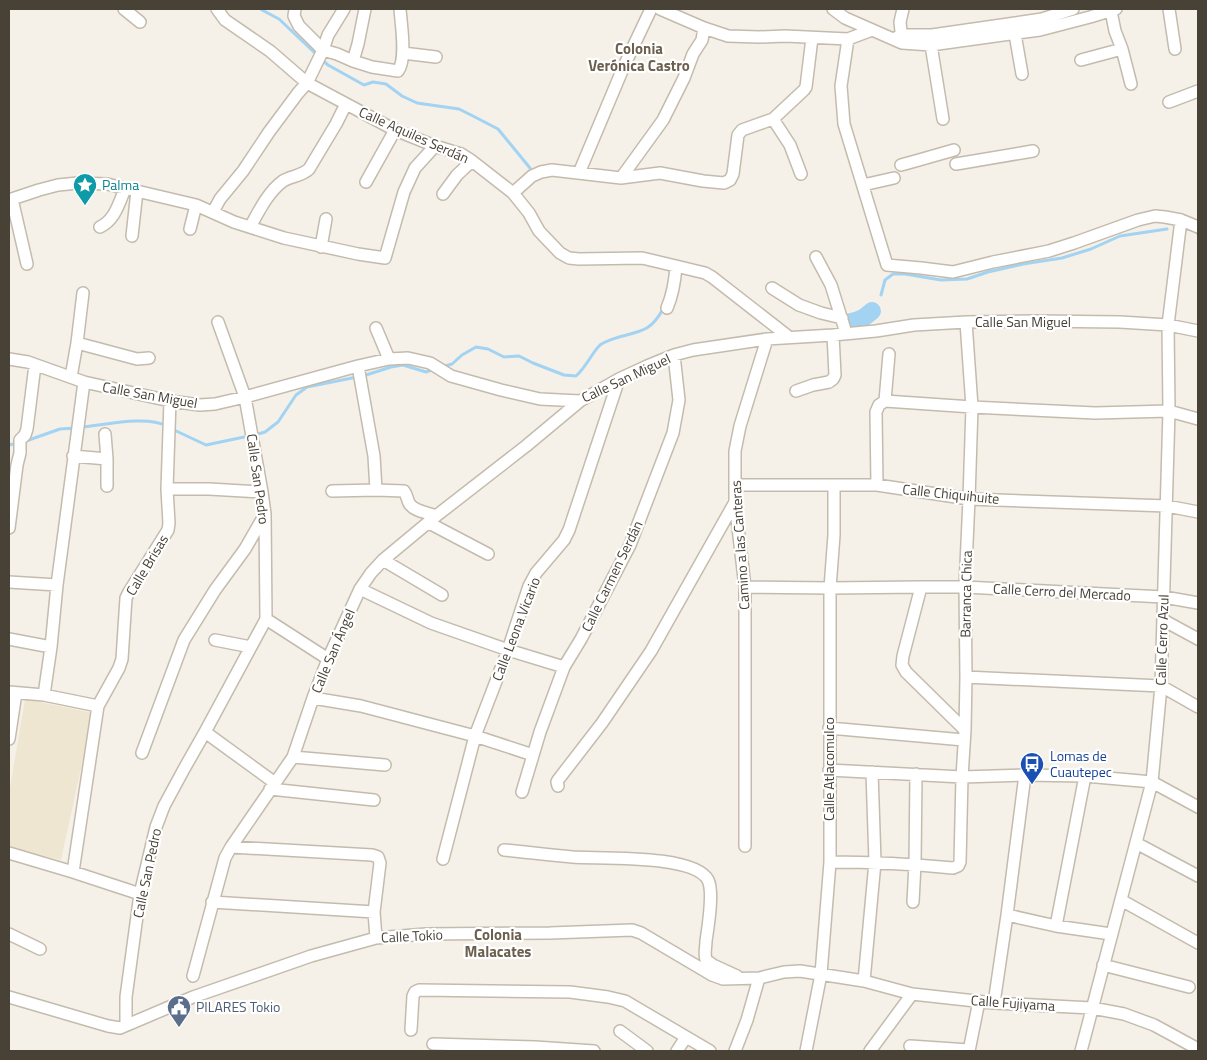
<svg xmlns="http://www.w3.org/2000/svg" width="1207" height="1060" viewBox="0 0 1207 1060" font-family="'Titillium Web',sans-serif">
<rect width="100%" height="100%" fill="#f5f1e8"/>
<path fill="#eee6d1" d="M25,699L93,713L61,860L9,847V794Z"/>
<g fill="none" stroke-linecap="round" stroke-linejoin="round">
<path stroke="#a2d3f3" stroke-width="3" d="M262,10L279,19L317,55
M321,59L328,65L364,85L373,82L386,84L402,96L417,103L459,109L473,116L498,129L530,168
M1184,229L1194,230L1198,234
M881,295L885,280L893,274H905L941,280L967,279L988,272L1023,264L1062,258L1091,249L1120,236L1167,229
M442,367L452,364L462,355L476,347L488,349L504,357L519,356L533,363L564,375L576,376C587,366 591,354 600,345C605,341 613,339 619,337C642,331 651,331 663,309
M363,376L391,367L403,365L426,372L434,369
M82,427C105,425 146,415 167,426
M172,429L206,445L249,436
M255,435L265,432L278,422L296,395L307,387L357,377
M26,441L60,429L76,428
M9,445L18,443"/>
<path stroke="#a2d3f3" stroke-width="18" d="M851,322C860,321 865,317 872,311"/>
<g stroke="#c4bbad" stroke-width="14">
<path id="minor" d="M124,9L140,22
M217,9L225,20L270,51L307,83L395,130L435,146L461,154L472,161L513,193L529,213L539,231L560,253L569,258L579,259L642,258L705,273L712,277L789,337
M295,9L294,16L299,26L323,50L337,54L353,61L372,67L398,71C407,59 401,24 400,9
M660,9L704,28L728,36L759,37L785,36L848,39L872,30
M833,9L845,18L902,43L931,45L1040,30L1090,17L1116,9
M1169,9L1175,49
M1111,11L1115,31L1122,49L1131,84
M1015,34L1022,74
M848,39L841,86L844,124L887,265L921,268L953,272L993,262L1049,251L1074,243L1138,220L1155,216L1165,217L1181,220L1198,227
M893,39L902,35H932L1042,19L1073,9
M902,41L900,22L903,9
M931,45L943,119
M403,53L436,57
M1081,60L1122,49
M353,61L358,44L365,9
M1169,102L1198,91
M773,119L790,145L801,174
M956,164L1033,151
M901,165L919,160L954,150
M579,173L624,66L651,9
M621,178L663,120L684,78L693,54L702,40L704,28
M366,182L395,130
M863,185L894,178
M513,193L532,176L541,172L552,170L621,178L660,173L703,181L724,183L730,180L733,174L738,135L742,130L773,119L804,90L806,87L812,38
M443,194L457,175L472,161
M12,199L27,264
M9,200L39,190L58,185L78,183L107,184L196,205L234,222L284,238L358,254L385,258L404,192L415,168L435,146
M213,212L220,199L243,171L269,132L298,93L307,83L323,50L328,35L344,9
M100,227C115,220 119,203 125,189
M250,227C259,211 268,192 283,181C291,176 302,176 309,169L336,124L346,104
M190,229L196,205
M132,236L137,191
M321,247L326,219
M816,257L831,285L846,333
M772,288L799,305L821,313L842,318
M667,308C673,294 675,281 676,266
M376,328L389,359
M77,343L137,359L149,358
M9,359L28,362L84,382L170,401L200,405L215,404L245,397L358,366L389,359L408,358L430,363L451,376L501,390L540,399L580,401
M358,366L374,456L376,490
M71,377L77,343L83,293
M796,391L813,385L829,382L833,379L835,375L833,335
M885,401L972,407L1095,413L1169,411L1198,419
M105,434L107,459V486
M73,456L107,459
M735,485H877L969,499L1167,506L1198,512
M877,485L876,412L879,405L885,401L889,354
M167,489H209L262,492
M332,491L376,490L404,491C407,495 407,499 409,503C413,511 428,513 436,516
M429,523L488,554
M9,528L17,465L20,453V440L25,435L27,429L35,365
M383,560L442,595
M9,582L57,585
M745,587L830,588L921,587H965L1164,597L1198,603
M921,587L903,656L902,665L906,672L965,730
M360,589L431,623L508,650L564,667
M266,619L328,659
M1163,620L1198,639
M9,639L51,647
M215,640L251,647
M966,677L1161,686L1198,707
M9,692L44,695L98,706
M44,695L51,647L57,585L84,382
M313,698L361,706L475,736L533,755
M829,728L964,740
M205,732L275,783
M9,739L16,693
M142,753L184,640L215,590L245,549L264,516
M293,757L385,765
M829,770L962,777L1025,775L1085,776L1152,782L1198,807
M558,786L557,782L558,780L602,723L651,651L735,502
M270,789L374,800
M522,792L540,732L564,667L581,639L630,545L673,433L679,400L674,355
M1136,843L1198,876
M745,846V587L735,502V451L740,426L767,339
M231,847L372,855L378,857L380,863L374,912L376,938
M504,850C526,852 549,855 572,857C600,859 694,854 708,880C714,892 708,927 706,941C706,947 704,954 706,960L713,965L737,976
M9,853L73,872L140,894
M443,859L475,736L508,650L529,586L536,573L564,540L569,530L619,379
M830,862C871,862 912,864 953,868L958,866L960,862L962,777L965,730L966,677L965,587L969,499L972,407L966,322
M73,872L98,706L119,668L122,659L126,598L129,592L168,530L169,523L167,489L170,401
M1121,900L1198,943
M212,902L374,912
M913,902L915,864L916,774
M1007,915L1056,926L1111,934
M1056,926L1085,776
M9,934L40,949
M1103,965L1189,987
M193,976L225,858L231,847L293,757L313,698L328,659L360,589L371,573L383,560L436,516L526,446L580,401L619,379L647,366L674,355L693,350L767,339L833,335L876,331L914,325L966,322L1036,321L1120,322L1168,325L1198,331
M864,981L875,862L872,772
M9,997L108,1026L120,1028L193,997L311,956L376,938L426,934L550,933L632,930L641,933L712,975L723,979L759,978L784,972L800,971L864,981L912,994L994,1003L1092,1008L1124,1014L1154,1025L1198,1049
M994,1003L1007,915L1025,775
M126,1025V997L140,894L156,827L164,806L184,769L205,732L266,619L265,514L262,492L245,397L218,322
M411,1030L413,996L415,992L419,990L570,992L608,997L625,1001L710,1051
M620,1031L647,1051
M433,1044L535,1047L594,1051
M910,1046L969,1050
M677,1051L686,1037
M735,1051L747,1020L759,978
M806,1051L821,974L830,862V588L834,535V485
M870,1051L912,994
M969,1051L979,1001
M1081,1051L1152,782L1161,686L1169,411L1168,325L1181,220"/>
</g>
<use href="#minor" stroke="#fff" stroke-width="11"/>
</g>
<defs>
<g id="sight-pin" transform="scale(1.25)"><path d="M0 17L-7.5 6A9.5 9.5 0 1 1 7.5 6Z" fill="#0f9aa8" stroke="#fff"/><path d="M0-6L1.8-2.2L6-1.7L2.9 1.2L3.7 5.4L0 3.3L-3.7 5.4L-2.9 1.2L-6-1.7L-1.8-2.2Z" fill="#fff"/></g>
<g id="bus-pin" transform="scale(1.25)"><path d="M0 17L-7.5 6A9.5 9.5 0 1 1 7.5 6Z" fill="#1a4fb4" stroke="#fff"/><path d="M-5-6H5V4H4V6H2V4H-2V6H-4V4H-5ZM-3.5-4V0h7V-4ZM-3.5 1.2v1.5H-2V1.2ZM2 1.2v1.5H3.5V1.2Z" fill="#fff"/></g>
<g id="civic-pin" transform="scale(1.25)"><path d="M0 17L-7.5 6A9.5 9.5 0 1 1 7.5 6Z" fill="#5c6f8a" stroke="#fff"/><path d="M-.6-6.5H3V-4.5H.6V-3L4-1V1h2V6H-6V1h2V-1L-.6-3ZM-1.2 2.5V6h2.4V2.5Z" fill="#fff"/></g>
</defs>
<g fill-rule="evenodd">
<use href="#sight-pin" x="85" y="185"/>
<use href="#bus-pin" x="1032" y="764"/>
<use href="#civic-pin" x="179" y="1007"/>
</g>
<g text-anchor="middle" stroke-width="4.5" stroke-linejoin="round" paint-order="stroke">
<g font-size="14" fill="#484136" stroke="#fff">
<text transform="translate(414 135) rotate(24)" y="5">Calle Aquiles Serdán</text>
<text x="1023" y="327">Calle San Miguel</text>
<text transform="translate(626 378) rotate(-25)" y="5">Calle San Miguel</text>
<text transform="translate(150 395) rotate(10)" y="5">Calle San Miguel</text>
<text transform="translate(258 479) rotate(82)" y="5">Calle San Pedro</text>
<text transform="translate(951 494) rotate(6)" y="5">Calle Chiquihuite</text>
<text transform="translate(740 545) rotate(-94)" y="5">Camino a las Canteras</text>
<text transform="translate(147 565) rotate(-59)" y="5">Calle Brisas</text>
<text transform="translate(612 576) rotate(-64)" y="5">Calle Carmen Serdán</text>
<text transform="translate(1062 592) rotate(3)" y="5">Calle Cerro del Mercado</text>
<text transform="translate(966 594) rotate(-89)" y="5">Barranca Chica</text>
<text transform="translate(516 629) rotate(-69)" y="5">Calle Leona Vicario</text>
<text transform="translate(1162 640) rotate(-88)" y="5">Calle Cerro Azul</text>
<text transform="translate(333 651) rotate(-67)" y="5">Calle San Ángel</text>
<text transform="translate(829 769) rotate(-90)" y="5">Calle Atlacomulco</text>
<text transform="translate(147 873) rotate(-78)" y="5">Calle San Pedro</text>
<text transform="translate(412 936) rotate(-3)" y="5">Calle Tokio</text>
<text transform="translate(1013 1003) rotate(4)" y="5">Calle Fujiyama</text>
</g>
<g font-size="14" fill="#0d838f" stroke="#fff" text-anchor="start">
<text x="102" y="190">Palma</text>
</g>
<g font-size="14" fill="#164399" stroke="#fff" text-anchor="start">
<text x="1050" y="761">Lomas de<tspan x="1050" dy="16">Cuautepec</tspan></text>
</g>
<g font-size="14" fill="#4e5e75" stroke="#fff" text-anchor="start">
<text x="196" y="1012">PILARES Tokio</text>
</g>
<g font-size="15" font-weight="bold" fill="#6c5f4d" stroke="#fff">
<text x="639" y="54">Colonia<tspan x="639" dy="17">Verónica Castro</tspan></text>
<text x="498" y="940">Colonia<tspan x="498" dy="17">Malacates</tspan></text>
</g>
</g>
<rect width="1207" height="1060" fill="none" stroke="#484136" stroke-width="20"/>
</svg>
